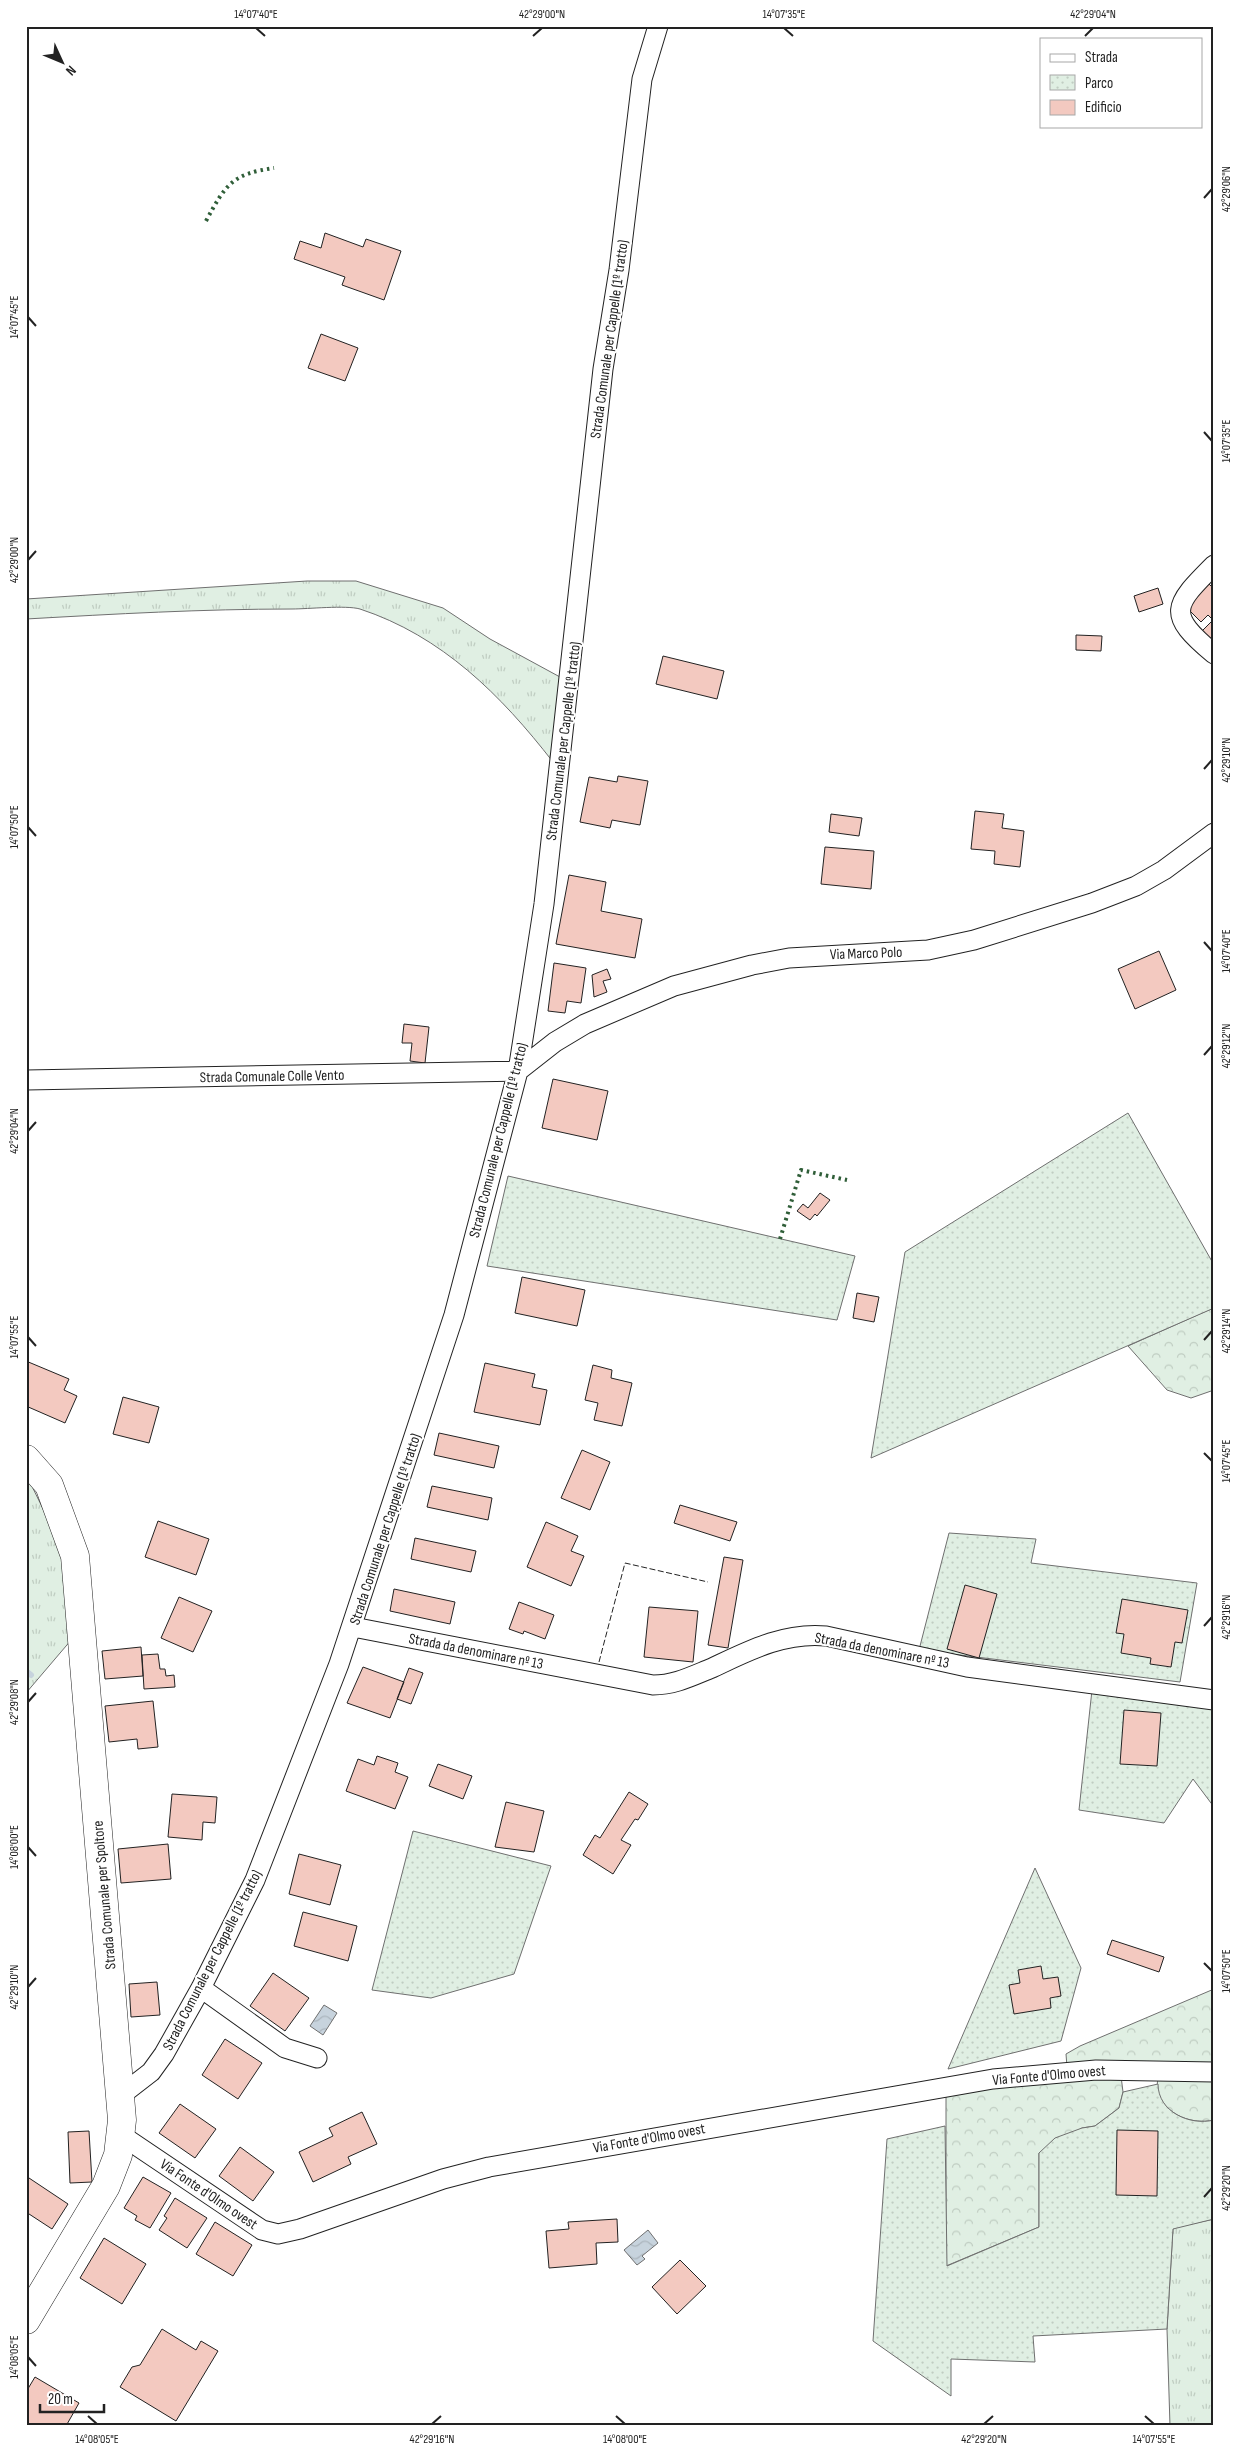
<svg xmlns="http://www.w3.org/2000/svg" width="1240" height="2452" viewBox="0 0 1240 2452" font-family="'Sofia Sans Condensed',sans-serif">
<defs>
<pattern id="grass-tufts" width="24" height="20" patternUnits="userSpaceOnUse" patternTransform="scale(1.25)"><rect width="24" height="20" fill="#e0efe3"/><path d="M3 7l-1-3M5 7V3M7 7l1-3M15 17l-1-3M17 17v-4M19 17l1-3" fill="none" stroke="#c0cdc2"/></pattern>
<pattern id="forest-crowns" width="20" height="18" patternUnits="userSpaceOnUse" patternTransform="scale(1.25)"><rect width="20" height="18" fill="#e0efe3"/><path d="M2 6a3 3 0 1 1 6 0M12 15a3 3 0 1 1 6 0" fill="none" stroke="#c0cdc2"/></pattern>
<pattern id="park-dots" width="8" height="8" patternUnits="userSpaceOnUse" patternTransform="scale(1.25)"><rect width="8" height="8" fill="#e0efe3"/><path d="M2 2h.1M6 6h.1" fill="none" stroke="#c0cdc2" stroke-width="1.8" stroke-linecap="round"/></pattern>
<pattern id="water-waves" width="16" height="10" patternUnits="userSpaceOnUse" patternTransform="scale(1.25)"><rect width="16" height="10" fill="#c7d3dd"/><path d="M0 5q4-4 8 0t8 0" fill="none" stroke="#abb5bd"/></pattern>
</defs>
<rect width="100%" height="100%" fill="#fff"/>
<path fill="url(#grass-tufts)" stroke="#6f6f6f" d="M307,581H356L443,608L490,639L560,677L553,762C501,695 442,636 360,609C346,605 308,609 292,609C203,609 114,614 26,619V599Z
M26,1474L66,1556L72,1639L26,1693Z
M1214,2219V2426H1170L1167,2329L1173,2228Z"/>
<path fill="url(#forest-crowns)" stroke="#6f6f6f" d="M1213,1308L1214,1390L1191,1398L1167,1390L1128,1346Z
M1214,1989V2120C1192,2125 1167,2115 1158,2094C1156,2089 1158,2080 1158,2074L1121,2076L1123,2092L1119,2108L1095,2126L1082,2128L1039,2153V2227L946,2266V2093L1068,2080L1066,2054L1080,2046Z"/>
<path fill="url(#park-dots)" stroke="#6f6f6f" d="M1128,1113L1214,1265V1308L871,1458L905,1252Z
M508,1176L855,1256L837,1320L487,1266Z
M949,1533L1036,1539L1031,1563L1197,1583L1180,1682L919,1650Z
M1092,1690L1214,1706V1807L1193,1779L1164,1823L1079,1810Z
M413,1831L551,1866L514,1974L431,1998L372,1990Z
M1035,1868L1081,1968L1061,2041L948,2069Z
M1158,2084C1158,2112 1190,2126 1214,2120V2219L1173,2229L1167,2329L1033,2336L1035,2362L951,2359V2396L873,2341L887,2139L945,2126L947,2266L1039,2227V2153L1055,2138L1082,2128L1095,2126L1119,2108L1123,2092Z"/>
<path fill="url(#water-waves)" stroke="#6f6f6f" d="M324,2005L337,2013L323,2035L310,2026Z
M648,2230L658,2243L642,2256L645,2259L637,2265L624,2250Z"/>
<g fill="none" stroke-linecap="round" stroke-linejoin="round">
<path stroke="#c7d3dd" stroke-width="6" d="M26,1671L31,1675"/>
</g>
<path fill="#f3c9c0" stroke="#222" d="M325,233L363,247L366,239L401,251L384,300L342,285L345,277L294,259L300,241L321,248Z
M321,334L358,348L345,381L308,368Z
M1209,584L1214,589V647L1200,633L1213,620L1208,615L1201,622L1186,607Z
M1158,588L1163,604L1139,612L1134,596Z
M1076,635L1102,636L1101,651L1076,650Z
M663,656L724,671L717,699L656,684Z
M618,776L648,781L640,825L612,820L610,828L580,822L589,777L617,782Z
M975,811L1004,814L1002,828L1024,831L1020,867L994,864L995,851L971,849Z
M831,814L862,818L859,836L829,832Z
M825,847L874,851L871,889L821,884Z
M569,875L606,882L601,911L642,919L635,958L556,944Z
M1159,951L1176,990L1135,1009L1118,969Z
M554,963L586,968L581,1003L567,1001L565,1013L548,1011Z
M607,969L611,979L603,981L607,992L594,997L592,975Z
M404,1024L429,1027L425,1063L410,1061L412,1043H402Z
M553,1079L608,1091L597,1140L542,1128Z
M820,1193L830,1200L817,1216L815,1214L810,1220L797,1211L803,1204L808,1208Z
M522,1277L585,1290L577,1326L515,1313Z
M857,1293L879,1297L874,1322L853,1318Z
M26,1361L69,1379L64,1390L77,1396L65,1423L26,1406Z
M485,1363L535,1374L532,1387L547,1390L540,1425L474,1412Z
M593,1365L612,1370L611,1378L632,1383L622,1426L594,1420L598,1403L585,1400Z
M123,1397L159,1407L149,1443L113,1434Z
M439,1433L499,1446L494,1468L434,1455Z
M582,1450L610,1462L590,1510L561,1498Z
M432,1486L492,1498L488,1520L427,1507Z
M680,1505L737,1522L730,1541L674,1523Z
M158,1521L209,1539L196,1575L145,1557Z
M546,1522L578,1536L571,1551L584,1556L571,1586L527,1567Z
M415,1538L476,1551L471,1572L411,1559Z
M724,1557L743,1560L728,1648L708,1645Z
M965,1585L997,1594L979,1658L947,1649Z
M394,1589L455,1602L450,1624L390,1611Z
M179,1597L212,1611L193,1652L161,1638Z
M1122,1599L1188,1610L1182,1643L1175,1642L1171,1667L1150,1664L1151,1658L1121,1653L1124,1634L1116,1633Z
M519,1602L554,1615L545,1639L524,1631L523,1634L509,1629Z
M649,1607L698,1611L693,1662L644,1657Z
M141,1647L143,1676L105,1679L102,1651Z
M158,1654L160,1669H165L166,1676L174,1675L175,1687L144,1689L142,1655Z
M363,1667L404,1682L390,1718L347,1703Z
M409,1668L423,1673L411,1704L397,1699Z
M153,1701L158,1747L138,1749L137,1739L109,1742L105,1706Z
M1124,1710L1161,1713L1157,1766L1120,1764Z
M377,1756L398,1763L395,1772L408,1777L395,1809L346,1791L358,1759L374,1765Z
M438,1764L472,1776L463,1799L429,1786Z
M629,1792L648,1804L638,1820L635,1819L621,1840L631,1845L613,1874L583,1855L595,1835L600,1838Z
M172,1794L217,1797L215,1823L203,1822L202,1840L168,1837Z
M506,1802L544,1811L534,1852L495,1847Z
M168,1844L171,1879L121,1883L118,1849Z
M299,1854L341,1865L330,1905L289,1894Z
M303,1912L357,1926L348,1961L294,1946Z
M1112,1940L1164,1957L1159,1972L1107,1954Z
M1041,1966L1043,1979L1058,1977L1061,1996L1050,1998L1051,2008L1014,2014L1009,1985L1020,1983L1018,1970Z
M273,1973L309,1998L285,2031L250,2006Z
M157,1982L160,2015L131,2017L129,1984Z
M225,2039L262,2063L238,2099L202,2075Z
M180,2104L216,2129L195,2158L159,2133Z
M362,2112L377,2144L348,2157L351,2164L313,2182L299,2152L333,2136L329,2128Z
M1117,2130L1158,2131L1157,2196L1116,2195Z
M89,2131L92,2182L70,2183L68,2132Z
M240,2147L274,2172L253,2201L219,2176Z
M26,2176L68,2204L52,2229L26,2212Z
M143,2177L171,2193L150,2228L135,2220L137,2216L124,2208Z
M175,2198L207,2218L187,2248L159,2230L167,2218L164,2216Z
M617,2219L618,2242L596,2243L597,2264L549,2268L546,2231L569,2229L568,2222Z
M215,2222L252,2245L233,2276L196,2254Z
M104,2238L146,2264L122,2304L80,2278Z
M680,2260L706,2286L677,2314L652,2287Z
M162,2329L196,2350L201,2341L218,2351L176,2421L120,2387L132,2367L140,2365Z
M35,2377L79,2403L66,2426H26V2392Z"/>
<g fill="none" stroke-linecap="round" stroke-linejoin="round">
<g stroke="#222" stroke-width="21">
<path id="street" d="M1214,565C1173,606 1166,614 1214,654
M26,1080L518,1071L555,1042L585,1024L674,986L752,965L789,958L928,950L974,940L1092,903L1136,886L1164,870L1214,833
M353,1627L653,1685C675,1685 692,1676 712,1668C748,1651 784,1632 826,1636L967,1667L1214,1700
M201,1988L285,2048L317,2058
M120,2096L151,2072L164,2054L201,1988L255,1880L339,1664L454,1315L518,1071L544,904L603,369L619,270L642,79L658,26
M121,2135L262,2230L278,2234L300,2229L443,2179L489,2167L993,2079L1096,2070L1214,2072"/>
</g>
<g stroke="#222" stroke-width="29">
<path id="secondary" d="M26,1459L49,1485L75,1556L122,2120L118,2155L106,2186L26,2320"/>
</g>
<use href="#street" stroke="#fff" stroke-width="19"/>
<use href="#secondary" stroke="#fff" stroke-width="28"/>
<path stroke="#2f5e38" stroke-width="4" stroke-dasharray="2.5 4" stroke-linecap="butt" d="M206,221C226,184 232,174 274,168
M780,1239L801,1170L847,1180"/>
<path stroke="#222" stroke-width="1" stroke-dasharray="6 2.5" stroke-linecap="butt" d="M599,1662L625,1563L708,1582"/>
</g>
<path fill="none" stroke="#222" stroke-width="2" d="M256,28L265,36M784,28L793,36M533,36L542,28M1085,36L1093,28M1204,198L1212,189M28,317L36,326M1204,432L1212,441M28,560L36,551M1204,769L1212,760M28,827L36,836M1204,942L1212,951M1204,1055L1212,1046M28,1131L36,1122M28,1337L36,1346M1204,1340L1212,1331M1204,1453L1212,1461M1204,1626L1212,1617M28,1702L36,1693M28,1847L36,1856M1204,1963L1212,1971M28,1987L36,1978M1204,2197L1212,2188M28,2357L36,2366M88,2416L97,2424M616,2416L625,2424M1145,2416L1154,2424M432,2424L441,2416M984,2424L993,2416"/>
<g text-anchor="middle" stroke-width="4" stroke-linejoin="round" paint-order="stroke">
<g font-size="15" fill="#222" stroke="#fff">
<text transform="translate(609 339) rotate(-82)" y="5">Strada Comunale per Cappelle (1º tratto)</text>
<text transform="translate(563 741) rotate(-83)" y="5">Strada Comunale per Cappelle (1º tratto)</text>
<text transform="translate(866 953) rotate(-2)" y="5">Via Marco Polo</text>
<text transform="translate(272 1076) rotate(-1)" y="5">Strada Comunale Colle Vento</text>
<text transform="translate(498 1140) rotate(-76)" y="5">Strada Comunale per Cappelle (1º tratto)</text>
<text transform="translate(385 1529) rotate(-72)" y="5">Strada Comunale per Cappelle (1º tratto)</text>
<text transform="translate(882 1650) rotate(11)" y="5">Strada da denominare nº 13</text>
<text transform="translate(476 1651) rotate(11)" y="5">Strada da denominare nº 13</text>
<text transform="translate(104 1895) rotate(-95)" y="5">Strada Comunale per Spoltore</text>
<text transform="translate(212 1960) rotate(-63)" y="5">Strada Comunale per Cappelle (1º tratto)</text>
<text transform="translate(1049 2075) rotate(-5)" y="5">Via Fonte d'Olmo ovest</text>
<text transform="translate(649 2138) rotate(-10)" y="5">Via Fonte d'Olmo ovest</text>
<text transform="translate(209 2194) rotate(34)" y="5">Via Fonte d'Olmo ovest</text>
</g>
</g>
<rect width="1240" height="2452" fill="none" stroke="#ffffff" stroke-width="55"/>
<rect x="1040" y="38" width="162" height="90" fill="#ffffff" stroke="#a7a7a7"/>
<rect x="1050" y="54" width="25" height="8" fill="#ffffff" stroke="#a7a7a7"/>
<text x="1085" y="62" font-size="15" fill="#222222">Strada</text>
<rect x="1050" y="75" width="25" height="15" fill="url(#park-dots)" stroke="#a7a7a7"/>
<text x="1085" y="88" font-size="15" fill="#222222">Parco</text>
<rect x="1050" y="100" width="25" height="15" fill="#f3c9c0" stroke="#a7a7a7"/>
<text x="1085" y="112" font-size="15" fill="#222222">Edificio</text>
<g transform="translate(62 62) rotate(134)" stroke="#ffffff" stroke-width="4" paint-order="stroke">
<path d="M0-4L9 19L0 12L-9 19Z" fill="#222222"/>
<text y="-8" font-size="14" font-weight="bold" text-anchor="middle" fill="#222222">N</text>
</g>
<path d="M40 2404v8h64v-8" fill="none" stroke="#222222" stroke-width="2.5"/>
<text x="48" y="2404" font-size="15" fill="#222222" stroke="#ffffff" stroke-width="4" paint-order="stroke">20 m</text>
<rect x="28" y="28" width="1184" height="2396" fill="none" stroke="#222" stroke-width="2"/>
<g font-size="12" text-anchor="middle" fill="#222">
<text x="256" y="18">14°07'40"E</text>
<text x="542" y="18">42°29'00"N</text>
<text x="784" y="18">14°07'35"E</text>
<text x="1093" y="18">42°29'04"N</text>
<text transform="translate(1226 189) rotate(-90)" y="4">42°29'06"N</text>
<text transform="translate(14 317) rotate(-90)" y="4">14°07'45"E</text>
<text transform="translate(1226 441) rotate(-90)" y="4">14°07'35"E</text>
<text transform="translate(14 560) rotate(-90)" y="4">42°29'00"N</text>
<text transform="translate(1226 760) rotate(-90)" y="4">42°29'10"N</text>
<text transform="translate(14 827) rotate(-90)" y="4">14°07'50"E</text>
<text transform="translate(1226 951) rotate(-90)" y="4">14°07'40"E</text>
<text transform="translate(1226 1046) rotate(-90)" y="4">42°29'12"N</text>
<text transform="translate(14 1131) rotate(-90)" y="4">42°29'04"N</text>
<text transform="translate(1226 1331) rotate(-90)" y="4">42°29'14"N</text>
<text transform="translate(14 1337) rotate(-90)" y="4">14°07'55"E</text>
<text transform="translate(1226 1461) rotate(-90)" y="4">14°07'45"E</text>
<text transform="translate(1226 1617) rotate(-90)" y="4">42°29'16"N</text>
<text transform="translate(14 1702) rotate(-90)" y="4">42°29'08"N</text>
<text transform="translate(14 1847) rotate(-90)" y="4">14°08'00"E</text>
<text transform="translate(1226 1971) rotate(-90)" y="4">14°07'50"E</text>
<text transform="translate(14 1987) rotate(-90)" y="4">42°29'10"N</text>
<text transform="translate(1226 2188) rotate(-90)" y="4">42°29'20"N</text>
<text transform="translate(14 2357) rotate(-90)" y="4">14°08'05"E</text>
<text x="97" y="2443">14°08'05"E</text>
<text x="432" y="2443">42°29'16"N</text>
<text x="625" y="2443">14°08'00"E</text>
<text x="984" y="2443">42°29'20"N</text>
<text x="1154" y="2443">14°07'55"E</text>
</g>
</svg>
